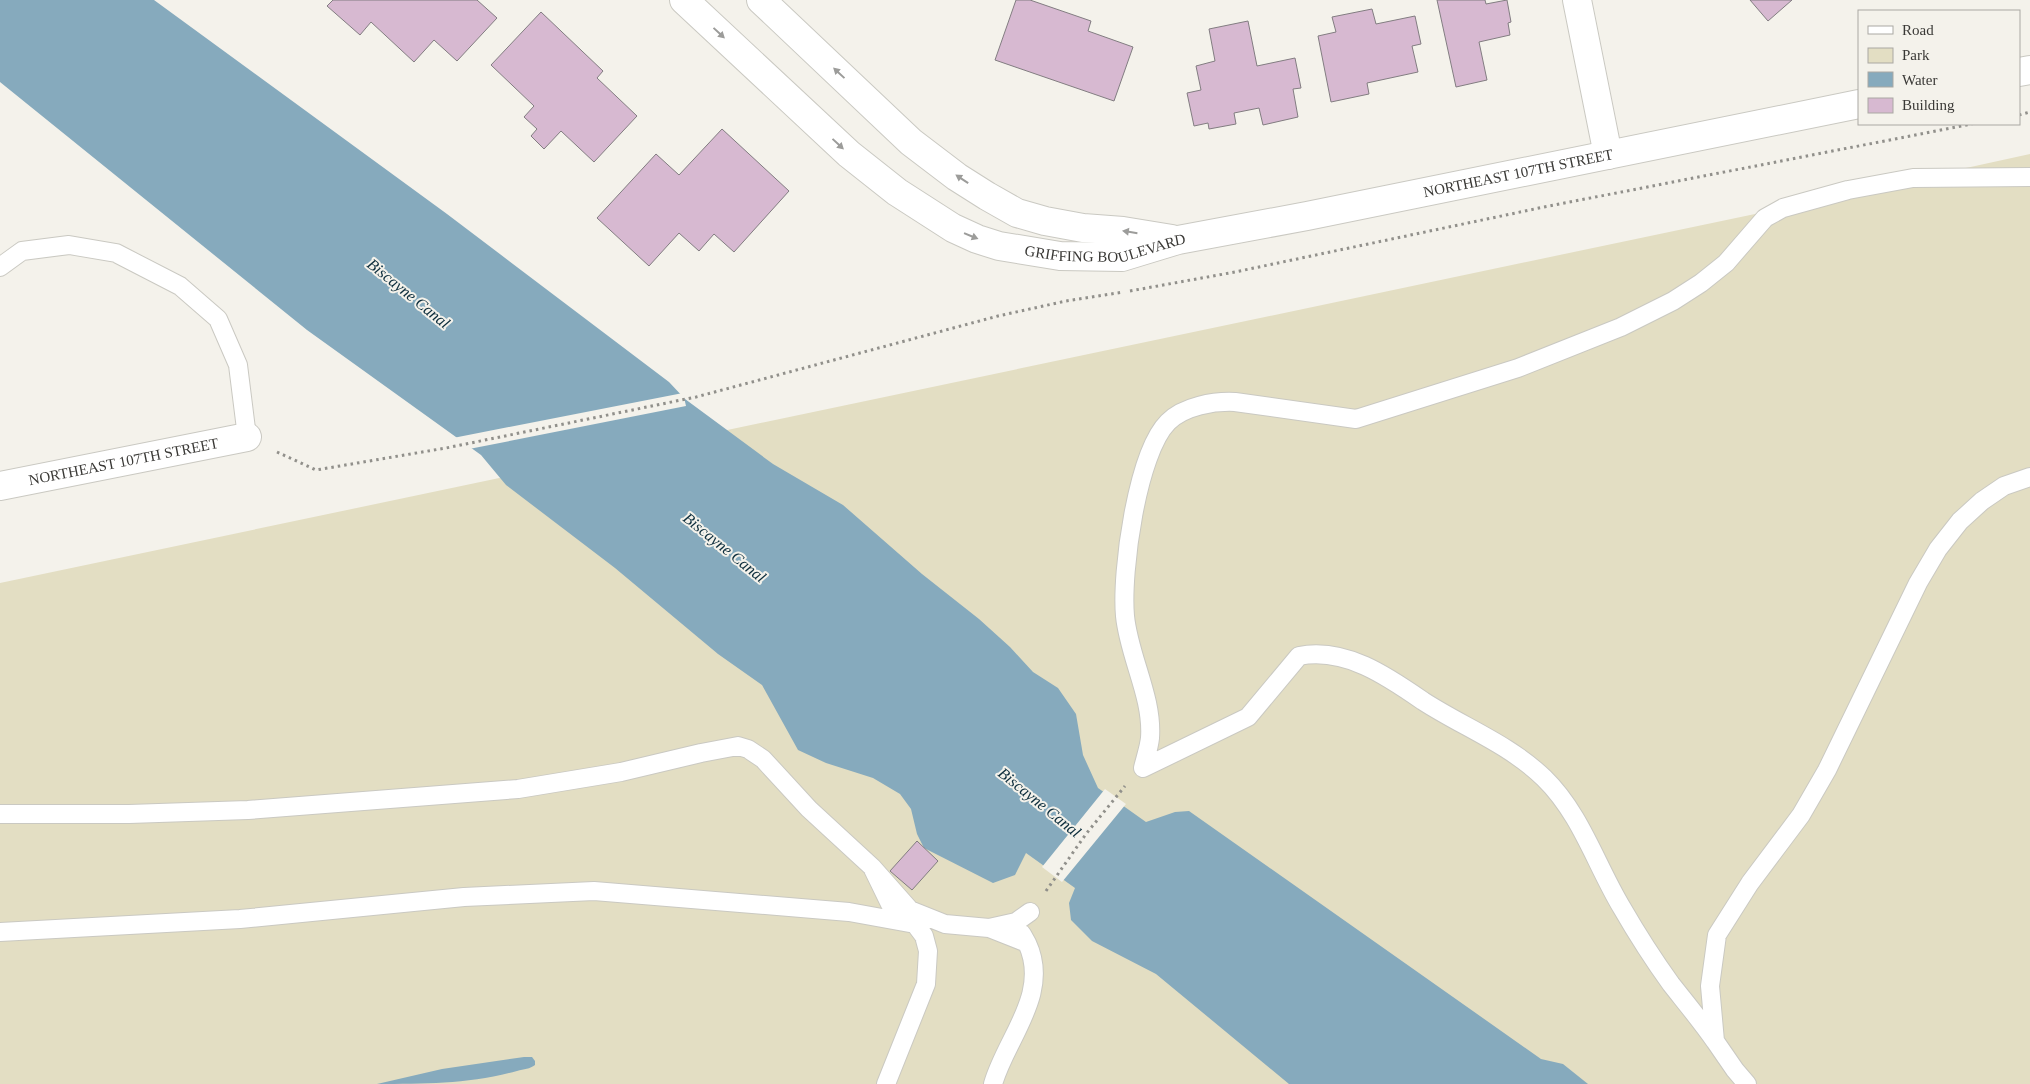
<svg xmlns="http://www.w3.org/2000/svg" width="2030" height="1084" viewBox="0 0 2030 1084" font-family="'Times New Roman',serif">
<rect width="100%" height="100%" fill="#f4f2eb"/>
<path fill="#e3dec3" d="M2030,154V1084H0V583L1783,208Z"/>
<path fill="#86aabd" d="M0,0H154L447,214L669,382L685,399L773,464L843,505L922,574L979,619L1010,647L1033,672L1058,688L1076,714L1083,755L1098,788L1146,822L1175,812L1189,811L1541,1059L1563,1064L1588,1084H1289L1156,974L1092,941L1071,920L1069,903L1075,888L1026,853L1015,875L993,883L924,848L917,834L911,809L900,794L873,778L826,763L798,750L762,685L718,654L615,568L506,485L481,455L307,330L0,82Z
M524,1057H532L535,1061V1065C530,1069 524,1069 517,1071C470,1084 426,1084 377,1084L442,1069Z"/>
<path fill="#f4f2eb" d="M683,393L686,406L469,449L453,438Z
M1105,789L1126,804L1062,882L1042,867Z"/>
<path fill="#d7b9d1" stroke="#827d81" d="M333,0H477L497,18L457,61L434,40L414,62L371,22L360,35L327,6Z
M1016,0H1030L1091,21L1088,31L1133,47L1114,101L995,60Z
M1437,0H1485L1486,4L1507,0L1511,22L1508,23L1510,35L1479,42L1487,80L1456,87Z
M1750,0H1792L1768,21Z
M1372,9L1376,24L1415,16L1421,44L1412,46L1418,72L1367,83L1369,94L1331,102L1318,36L1336,32L1332,17Z
M541,12L603,71L597,78L637,116L594,162L561,131L544,149L531,136L537,129L524,117L534,106L491,65Z
M1248,21L1257,66L1295,58L1301,88L1293,89L1298,117L1263,125L1259,108L1234,113L1236,124L1209,129L1208,123L1194,126L1187,93L1201,90L1196,66L1215,61L1209,29Z
M722,129L789,191L734,252L714,234L699,251L679,233L649,266L597,218L656,154L679,175Z
M917,841L938,861L912,890L890,871Z"/>
<g fill="none" stroke-linecap="round" stroke-linejoin="round">
<g stroke="#cac9c2" stroke-width="20">
<path id="lane" d="M0,267L22,251L69,245L116,253L180,286L218,319L238,365L247,437
M0,814H129L248,810L518,789L621,772L701,753L738,746L748,749L763,759L809,809L872,867
M989,928L1027,943L1022,934
M0,932L240,919L464,897L594,891L849,912L915,924
M1715,1041C1701,1021 1686,1003 1671,984C1653,959 1637,934 1622,908C1596,865 1581,814 1544,778C1509,744 1463,727 1423,701C1387,676 1345,647 1299,656L1248,717L1143,768C1145,759 1149,748 1150,738C1153,697 1129,657 1125,616C1121,572 1137,453 1168,422C1184,406 1214,401 1235,402L1356,419L1518,368L1621,327L1673,301L1701,283L1726,263L1765,218L1783,208L1848,190L1913,178L2030,177
M886,1084L926,984L928,951L924,936L915,924L890,904L872,867L910,910L945,924L989,928L1016,922L1030,912
M993,1084C1006,1038 1051,994 1027,943
M1747,1084L1735,1070L1715,1041L1710,986L1717,935L1750,883L1801,815L1827,770L1918,583L1938,549L1960,521L1982,501L2004,486L2030,477"/>
</g>
<g stroke="#cac9c2" stroke-width="30">
<g id="street">
<path d="M1577,0L1608,155"/>
<path id="s1" d="M0,486L247,437"/>
</g>
</g>
<g stroke="#cac9c2" stroke-width="30">
<g id="secondary">
<path id="s2" d="M684,0L849,154L897,192L953,228L977,239L999,246L1060,256L1122,257L1178,240L1307,216L1859,104"/>
<path d="M761,0L911,142L957,177L987,196L1017,213L1045,221L1083,228L1123,231L1172,239"/>
<path d="M2019,72L2030,70"/>
</g>
</g>
<path stroke="#91908b" stroke-width="3" stroke-dasharray="2.5 4" stroke-linecap="butt" d="M2019,115L2030,112
M1130,291L1235,272L1544,207L1972,124
M277,452L316,470L446,448L696,397L998,316L1066,301L1124,292
M1046,891L1086,834L1125,786"/>
<use href="#lane" stroke="#fff" stroke-width="18"/>
<use href="#street" stroke="#fff" stroke-width="28"/>
<use href="#secondary" stroke="#fff" stroke-width="28"/>
</g>
<defs><path id="oneway-solid" d="M-6-.8H1V-3.2L6.5 0L1 3.2V.8H-6Z" transform="scale(1.25)"/></defs>
<g fill="#9c9c9a">
<use href="#oneway-solid" transform="translate(719 33) rotate(43)"/>
<use href="#oneway-solid" transform="translate(839 73) rotate(-137)"/>
<use href="#oneway-solid" transform="translate(838 144) rotate(43)"/>
<use href="#oneway-solid" transform="translate(962 179) rotate(-146)"/>
<use href="#oneway-solid" transform="translate(1130 232) rotate(-171)"/>
<use href="#oneway-solid" transform="translate(971 236) rotate(22)"/>
</g>
<g text-anchor="middle" stroke-width="4" stroke-linejoin="round" paint-order="stroke">
<g font-size="15" fill="#3a3936" stroke="#f4f2eb">
<text dy="5" stroke="none"><textPath href="#s2" startOffset="932">NORTHEAST 107TH STREET</textPath></text>
<text dy="5" stroke="none"><textPath href="#s2" startOffset="511">GRIFFING BOULEVARD</textPath></text>
<text dy="5" stroke="none"><textPath href="#s1" startOffset="126">NORTHEAST 107TH STREET</textPath></text>
</g>
<g font-size="16" font-style="italic" fill="#0d2e3d" stroke="#f4f2eb">
<text transform="translate(409 293) rotate(39)" y="6">Biscayne Canal</text>
<text transform="translate(725 547) rotate(39)" y="6">Biscayne Canal</text>
<text transform="translate(1040 802) rotate(39)" y="6">Biscayne Canal</text>
</g>
</g>
<rect x="1858" y="10" width="162" height="115" fill="#f4f2eb" stroke="#aaa8a3"/>
<rect x="1868" y="26" width="25" height="8" fill="#ffffff" stroke="#aaa8a3"/>
<text x="1902" y="35" font-size="15" fill="#3a3936">Road</text>
<rect x="1868" y="48" width="25" height="15" fill="#e3dec3" stroke="#aaa8a3"/>
<text x="1902" y="60" font-size="15" fill="#3a3936">Park</text>
<rect x="1868" y="72" width="25" height="15" fill="#86aabd" stroke="#aaa8a3"/>
<text x="1902" y="85" font-size="15" fill="#3a3936">Water</text>
<rect x="1868" y="98" width="25" height="15" fill="#d7b9d1" stroke="#aaa8a3"/>
<text x="1902" y="110" font-size="15" fill="#3a3936">Building</text>
</svg>
